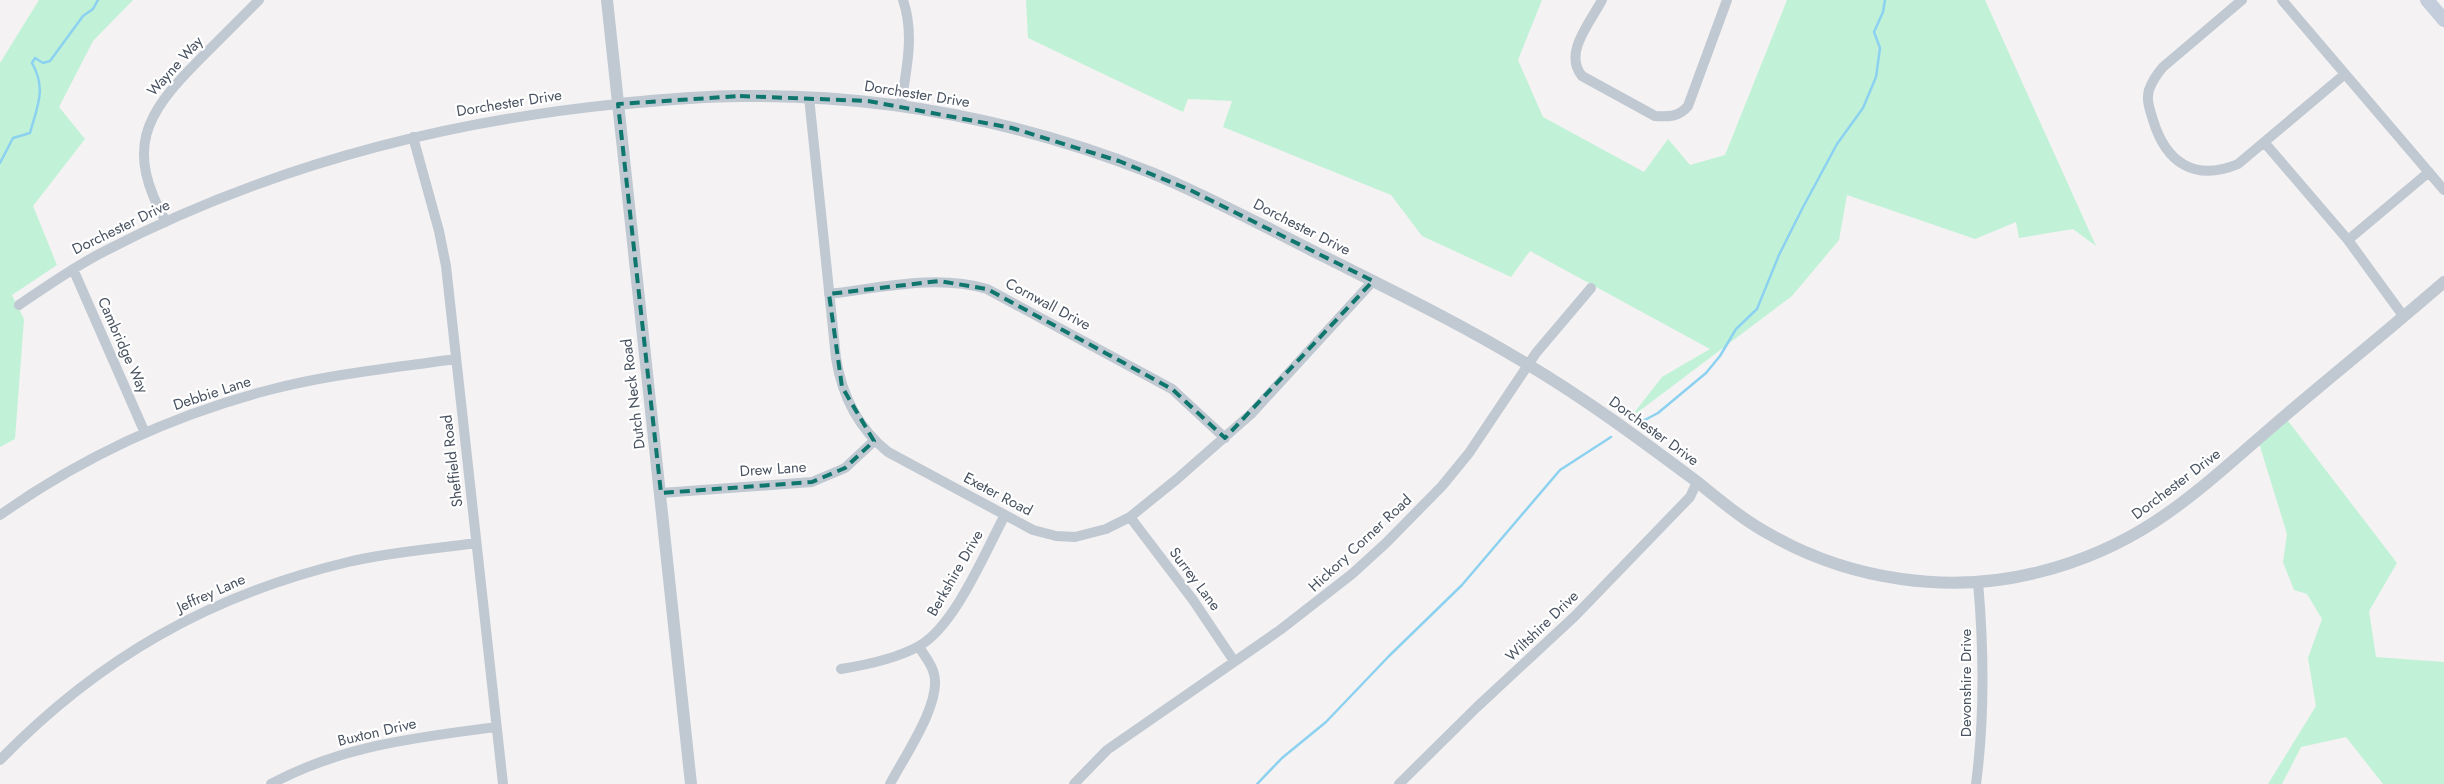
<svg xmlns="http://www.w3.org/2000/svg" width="2444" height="784" viewBox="0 0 2444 784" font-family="Jost,sans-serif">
<rect width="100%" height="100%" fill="#f4f2f2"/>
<path fill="#c1f2d8" d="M39,0H133L93,41L59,107L85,139L33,206L57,265L12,295L24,319L15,439L0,447V63Z
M1026,0H1542L1518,60L1543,117L1644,172L1668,139L1690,165L1725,155L1787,0H1985L2096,246L2073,229L2019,238L2016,222L1975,239L1847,195L1839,240L1792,296L1630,418L1662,377L1710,349L1530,251L1511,277L1422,236L1391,195L1223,127L1232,101L1188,99L1183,112L1028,38Z
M2285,417L2397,563L2369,611L2376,657L2444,662V784H2383L2346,737L2301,747L2282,784H2268L2316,706L2308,658L2322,619L2307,594L2294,590L2283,562L2287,534L2258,440Z"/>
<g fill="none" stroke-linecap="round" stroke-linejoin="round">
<path stroke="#8cd2f0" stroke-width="2.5" d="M0,163L13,138L30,133C37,107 47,89 32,63L35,58L43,63L50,61L83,16L93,9L98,0
M1639,423L1658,413L1706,373L1720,356L1736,329L1757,309L1779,255L1802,209L1837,144L1863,108L1876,77L1880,48L1874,32L1883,12L1885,0
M1257,784L1282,758L1326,722L1389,656L1462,585L1560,470L1611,437"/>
<path stroke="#c0c8d2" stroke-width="10" d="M1602,0C1590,23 1563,53 1582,76L1655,116C1668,117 1679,117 1688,106L1727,0
M2242,0L2163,67C2157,74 2152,81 2149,90C2146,100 2150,110 2153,120C2166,163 2195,182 2238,164L2345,74
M2282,0L2444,190
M809,97L836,358C842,396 858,428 888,452L1033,530L1056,536L1075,537L1106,529L1130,517L1177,479L1251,414L1373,281
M901,105C906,70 915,35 903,0
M413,137L439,231L446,266L503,784
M2264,142L2348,240L2404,317
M166,222C125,149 144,115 199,60C219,40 239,20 259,0
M2348,240L2429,172
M73,269L145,433
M829,294C880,288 936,274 987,289L1172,389L1225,438
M19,305C47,286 75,266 105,251C265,168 439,122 618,104
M661,493L812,482L845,468L874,441
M0,515C81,458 173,415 269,390C330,374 393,368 455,359
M1130,517L1193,600L1234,661
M841,669C866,665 896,659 919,646C955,626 985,552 1005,515
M0,760C99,658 210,595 348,562C390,552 434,549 476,543
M271,784C341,746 418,737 496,727
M890,784C904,757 942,703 934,674C932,664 924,655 919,647
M1074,784L1107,750L1280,630L1352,574L1386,543L1442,486L1469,453L1536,353L1591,288
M1399,784L1477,707L1575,616L1690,497L1697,482
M1976,784C1985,716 1984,650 1978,582"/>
<path stroke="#c0c8d2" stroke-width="12" d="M607,0L691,784
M618,104C659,100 700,96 741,96C882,94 1021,121 1152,173C1212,198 1269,229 1327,258C1395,292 1463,325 1527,364C1586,399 1641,440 1696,481C1720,500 1743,520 1771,535C1850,580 1950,595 2039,572C2150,544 2203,485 2287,414C2339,370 2392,327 2444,282"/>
<path stroke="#c4cddb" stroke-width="14" d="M2427,0L2444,20"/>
</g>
<path fill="none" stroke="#0f766e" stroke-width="4" stroke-dasharray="10 6" stroke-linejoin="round" d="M740,96L868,101L1012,128L1119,161L1188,189L1373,281L1225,438L1172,389L987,289L939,281L829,294L842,387L874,441L845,468L812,482L661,493L618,104Z"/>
<g text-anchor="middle" stroke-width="4.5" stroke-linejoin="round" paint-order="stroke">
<g font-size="15" fill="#495361" stroke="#fff">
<text transform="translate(175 66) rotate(-48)" y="5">Wayne Way</text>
<text transform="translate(917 94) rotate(9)" y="5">Dorchester Drive</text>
<text transform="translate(509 103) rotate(-9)" y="5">Dorchester Drive</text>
<text transform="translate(121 227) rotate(-26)" y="5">Dorchester Drive</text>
<text transform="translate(1302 227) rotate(27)" y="5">Dorchester Drive</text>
<text transform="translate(1048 304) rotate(28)" y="5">Cornwall Drive</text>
<text transform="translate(123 345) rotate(66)" y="5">Cambridge Way</text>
<text transform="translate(212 393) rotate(-18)" y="5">Debbie Lane</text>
<text transform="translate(633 394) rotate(-97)" y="5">Dutch Neck Road</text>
<text transform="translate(1654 431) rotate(36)" y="5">Dorchester Drive</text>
<text transform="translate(452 461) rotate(-97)" y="5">Sheffield Road</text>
<text transform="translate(773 469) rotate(-4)" y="5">Drew Lane</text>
<text transform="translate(2176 484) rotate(-37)" y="5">Dorchester Drive</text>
<text transform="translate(998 494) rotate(28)" y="5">Exeter Road</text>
<text transform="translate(1360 543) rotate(-43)" y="5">Hickory Corner Road</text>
<text transform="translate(955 573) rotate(-60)" y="5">Berkshire Drive</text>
<text transform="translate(1195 579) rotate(53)" y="5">Surrey Lane</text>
<text transform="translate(211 593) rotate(-24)" y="5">Jeffrey Lane</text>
<text transform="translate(1542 626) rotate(-44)" y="5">Wiltshire Drive</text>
<text transform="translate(1966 683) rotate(-90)" y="5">Devonshire Drive</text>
<text transform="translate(377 732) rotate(-13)" y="5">Buxton Drive</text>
</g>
</g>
</svg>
